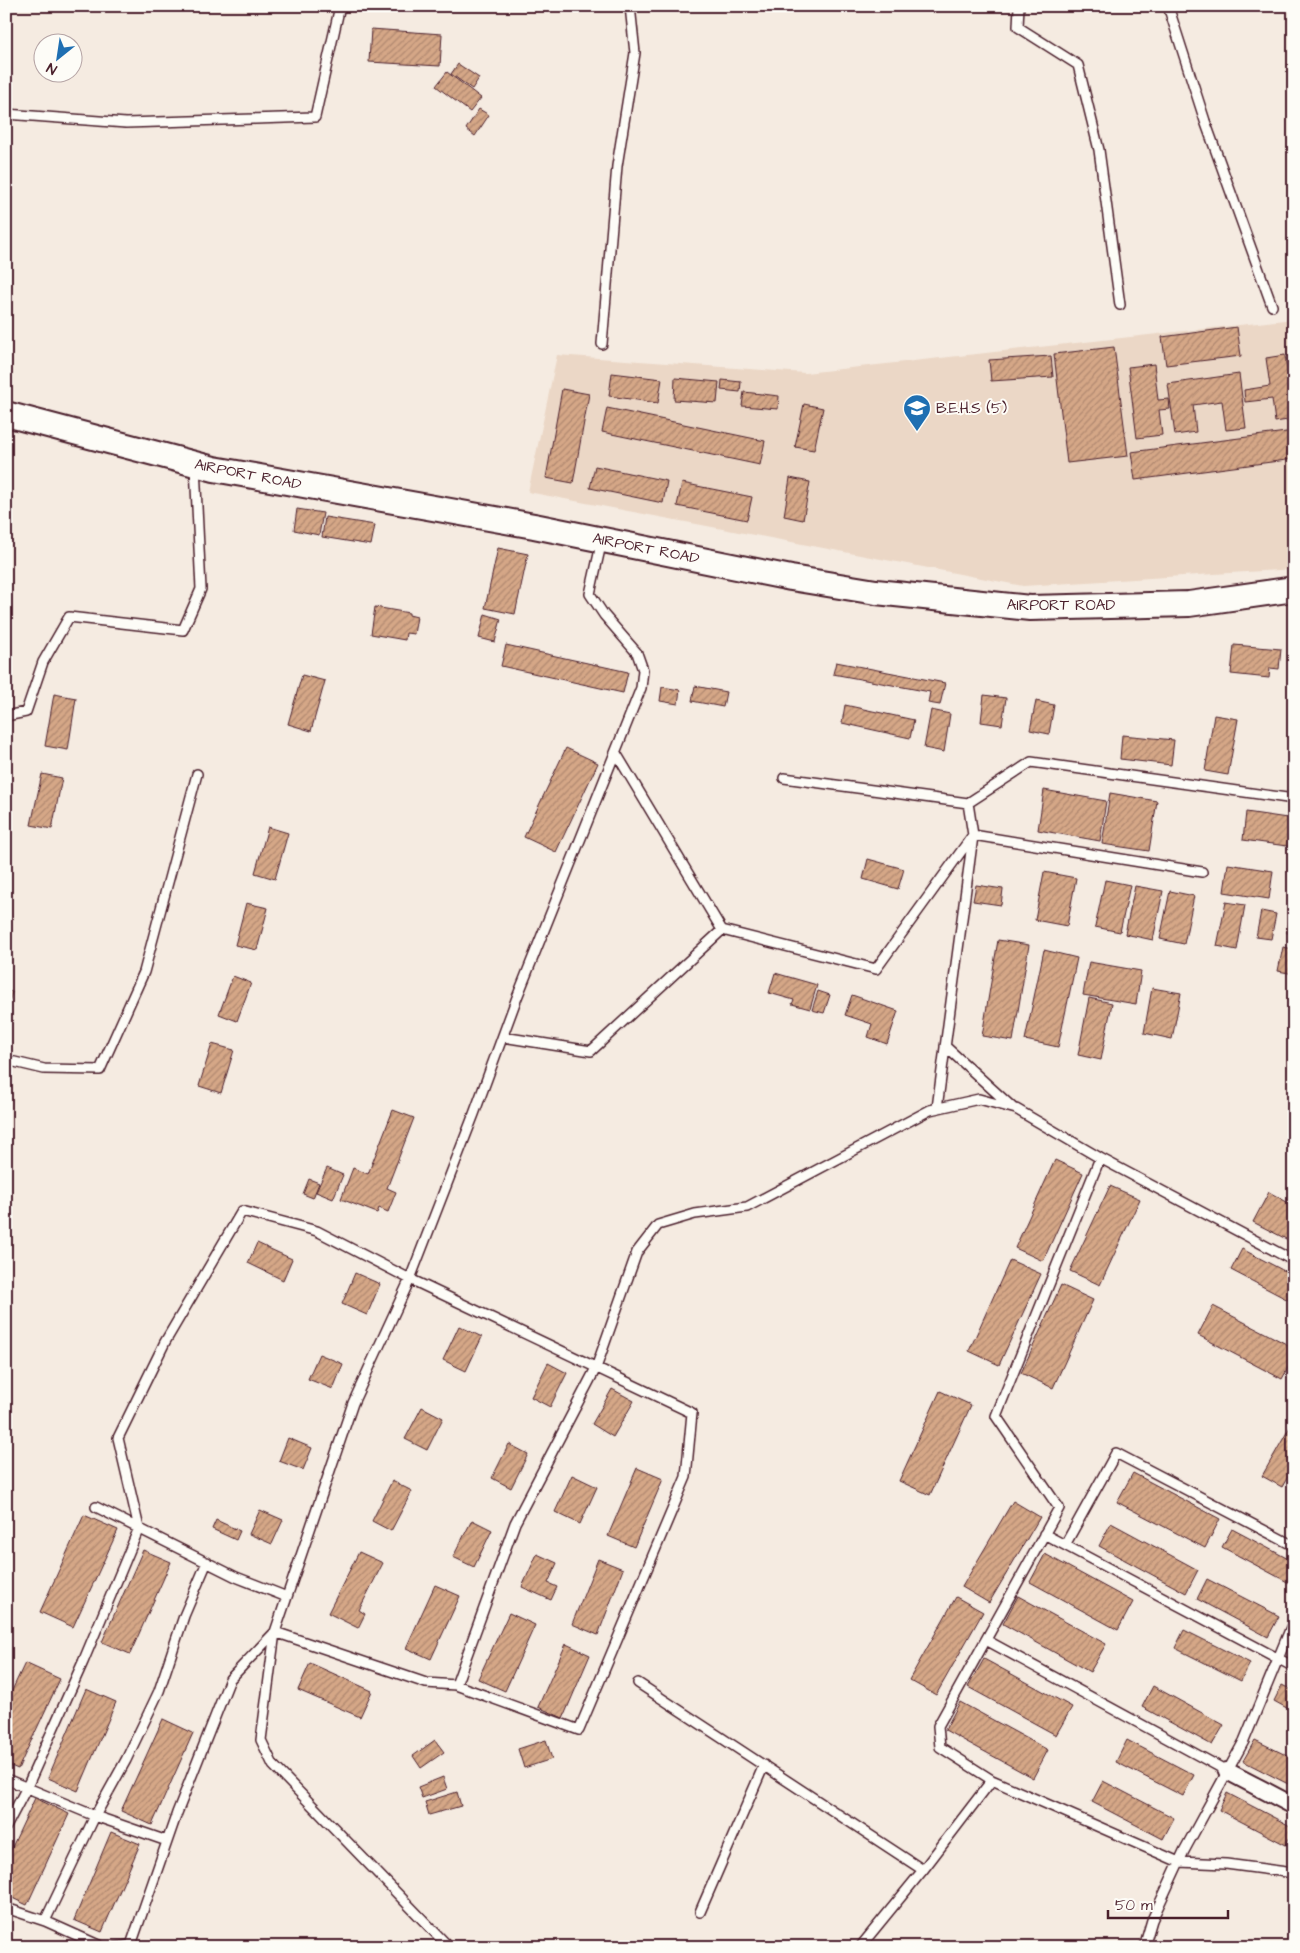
<svg xmlns="http://www.w3.org/2000/svg" width="1300" height="1953" viewBox="0 0 1300 1953" font-family="'Architects Daughter',sans-serif">
<defs>
<pattern id="building-hatch" width="6" height="6" patternUnits="userSpaceOnUse" patternTransform="scale(1.25)"><rect width="6" height="6" fill="#d5a787"/><path d="M-1 1l2-2M0 6l6-6M5 7l2-2" fill="none" stroke="#af876f"/></pattern>
</defs>
<rect width="100%" height="100%" fill="#f5ebe1"/>
<filter id="ink" filterUnits="userSpaceOnUse"><feTurbulence type="fractalNoise" baseFrequency=".02" numOctaves="2"/><feDisplacementMap in="SourceGraphic" scale="10" xChannelSelector="R" yChannelSelector="G"/><feConvolveMatrix kernelMatrix="1 2 1 2 8 2 1 2 1" color-interpolation-filters="sRGB"/></filter>
<g filter="url(#ink)">
<path fill="#ebd7c6" d="M1294,319V569L1023,586L528,492L557,355L805,373Z"/>
<path fill="url(#building-hatch)" stroke="#4a1f2b" d="M371,29L442,34L440,66L369,62Z
M458,64L479,78L472,89L451,74Z
M447,72L481,98L470,112L436,86Z
M479,109L489,115L475,136L466,129Z
M1237,327L1241,356L1166,365L1162,337Z
M1114,347L1128,456L1067,463L1054,354Z
M1285,355L1294,419L1275,422L1272,399L1245,402L1244,390L1270,386L1266,358Z
M1051,356L1053,377L991,381L989,360Z
M1154,364L1158,400L1169,399L1170,409L1159,410L1162,435L1137,438L1128,367Z
M612,373L662,379L658,403L609,396Z
M1239,374L1246,428L1226,430L1222,401L1193,405L1196,432L1175,435L1168,384Z
M675,378L719,382L717,403L674,400Z
M722,380L741,382L740,392L721,390Z
M562,389L589,394L573,483L546,478Z
M744,392L779,396L778,409L742,406Z
M804,404L823,408L814,450L795,447Z
M607,408L765,441L760,465L602,432Z
M1294,431V459L1135,480L1131,452Z
M595,466L667,481L663,503L590,488Z
M790,478L810,482L803,520L784,516Z
M682,483L752,497L747,520L677,506Z
M297,509L323,513L319,535L294,530Z
M325,517L375,525L371,545L322,537Z
M498,548L528,554L515,614L485,608Z
M375,607L409,613V615L417,617L414,634L406,633L405,640L371,634Z
M485,614L501,619L495,642L479,638Z
M506,645L628,672L623,693L501,666Z
M1234,645L1281,649L1279,669L1270,668L1269,678L1231,674Z
M836,662L945,683L940,705L928,703L930,692L833,674Z
M302,675L325,681L311,731L288,724Z
M695,686L726,692L723,707L692,701Z
M662,687L680,690L678,704L660,701Z
M54,694L76,698L68,750L45,746Z
M984,695L1006,698L1002,725L981,722Z
M1036,701L1054,705L1049,734L1030,730Z
M845,705L914,720L910,738L842,723Z
M931,710L950,714L944,752L924,748Z
M1214,715L1238,719L1228,775L1205,771Z
M1122,735L1174,740L1171,765L1120,759Z
M566,748L598,763L556,852L524,837Z
M42,774L62,778L52,829L31,825Z
M1044,790L1106,801L1100,841L1038,830Z
M1110,793L1157,801L1149,851L1102,844Z
M1246,812L1294,819V847L1243,840Z
M268,827L288,833L275,879L255,873Z
M868,859L904,869L898,889L863,879Z
M1228,864L1273,871L1269,899L1224,892Z
M1044,872L1076,878L1067,926L1035,920Z
M1105,880L1130,885L1120,932L1095,927Z
M976,885L1003,889L1001,905L973,901Z
M1135,886L1163,891L1153,940L1125,934Z
M1170,891L1194,896L1184,944L1160,939Z
M1226,902L1245,905L1237,950L1217,946Z
M246,903L268,908L257,950L235,945Z
M1291,908H1294V934L1287,933Z
M1261,911L1276,914L1271,939L1256,937Z
M998,940L1029,945L1013,1041L982,1036Z
M1283,947L1294,949V974L1278,971Z
M1044,950L1077,958L1058,1047L1025,1040Z
M1089,962L1141,971L1136,1004L1083,995Z
M775,973L817,985L810,1009L792,1004L794,1000L769,993Z
M233,976L251,983L237,1021L219,1014Z
M1152,988L1181,993L1172,1039L1144,1033Z
M6,990L12,992L6,1013Z
M818,991L830,995L824,1013L812,1010Z
M852,995L898,1011L887,1044L868,1037L872,1024L845,1015Z
M1089,998L1112,1003L1101,1060L1078,1055Z
M212,1044L234,1050L221,1093L199,1086Z
M393,1110L414,1118L387,1188L396,1192L388,1212L379,1208L377,1213L341,1199L353,1168L368,1174Z
M1055,1160L1083,1173L1043,1261L1015,1248Z
M327,1168L343,1175L333,1199L316,1192Z
M309,1179L319,1183L313,1198L303,1194Z
M1110,1186L1140,1199L1100,1285L1070,1271Z
M1269,1192L1294,1206V1243L1253,1222Z
M257,1243L292,1259L283,1280L248,1263Z
M1242,1249L1294,1276V1303L1231,1270Z
M1010,1260L1041,1274L999,1365L969,1351Z
M355,1273L380,1284L367,1315L342,1304Z
M1061,1285L1093,1300L1053,1388L1021,1373Z
M1213,1306L1294,1348V1357L1282,1379L1198,1335Z
M459,1326L482,1337L466,1371L443,1360Z
M319,1354L343,1364L333,1389L308,1379Z
M548,1363L567,1373L550,1407L531,1397Z
M612,1389L634,1401L613,1437L592,1424Z
M940,1391L971,1405L930,1495L899,1481Z
M422,1407L443,1418L427,1450L405,1439Z
M1294,1420V1466L1282,1487L1262,1476Z
M288,1438L312,1448L303,1470L279,1461Z
M509,1444L528,1454L511,1488L492,1478Z
M637,1468L663,1479L634,1547L608,1536Z
M1133,1473L1220,1519L1205,1548L1117,1502Z
M572,1475L597,1487L580,1524L555,1512Z
M392,1481L412,1491L391,1531L372,1521Z
M1013,1501L1040,1517L989,1603L962,1587Z
M260,1510L283,1520L272,1544L249,1534Z
M84,1515L118,1530L73,1627L40,1612Z
M216,1520L240,1531L236,1540L212,1529Z
M472,1520L492,1530L474,1567L453,1557Z
M1111,1523L1198,1570L1186,1593L1099,1546Z
M1232,1529L1294,1562L1293,1585L1222,1547Z
M143,1550L171,1562L130,1654L102,1642Z
M359,1552L383,1563L359,1610L365,1614L358,1628L328,1613Z
M537,1554L557,1563L548,1583L557,1587L551,1600L522,1587Z
M1045,1554L1133,1602L1118,1630L1030,1582Z
M598,1559L623,1569L598,1635L572,1624Z
M1207,1579L1279,1616L1268,1637L1197,1599Z
M435,1585L460,1596L431,1659L406,1648Z
M1018,1596L1106,1644L1090,1672L1003,1624Z
M956,1597L983,1612L936,1695L909,1680Z
M509,1613L535,1625L505,1691L478,1679Z
M1184,1630L1250,1663L1241,1681L1175,1648Z
M566,1644L590,1655L563,1718L538,1707Z
M984,1659L1072,1707L1056,1735L968,1687Z
M25,1663L60,1679L18,1769L6,1764V1703Z
M310,1663L372,1691L360,1717L298,1690Z
M1282,1685L1294,1691V1712L1274,1701Z
M1153,1686L1224,1725L1212,1745L1142,1707Z
M86,1689L116,1702L78,1791L48,1778Z
M960,1702L1048,1750L1033,1778L945,1730Z
M163,1719L193,1733L152,1825L121,1811Z
M435,1740L444,1752L421,1768L413,1756Z
M546,1740L552,1759L524,1768L518,1749Z
M1127,1740L1194,1775L1183,1796L1116,1762Z
M1255,1740L1294,1759V1787L1243,1761Z
M443,1777L447,1789L422,1798L418,1787Z
M1103,1781L1174,1818L1163,1839L1092,1802Z
M457,1792L461,1806L429,1815L425,1802Z
M1227,1793L1294,1828L1286,1845L1219,1810Z
M35,1798L69,1814L27,1905L6,1895V1860Z
M111,1832L140,1844L102,1932L74,1920Z"/>
<g fill="none" stroke-linecap="round" stroke-linejoin="round">
<g stroke="#4a1f2b" stroke-width="12">
<path id="service" d="M1019,6L1018,27L1078,65L1099,150L1120,305
M1168,6L1205,121L1272,306
M6,114L126,123L315,117L340,6
M602,344L617,166L635,53L630,6
M6,716L26,712L43,662L69,617L183,630L201,589L195,466
M616,753L722,930
M784,778L968,803L973,835L1202,872
M968,803L1031,762L1294,799
M503,1037L591,1051L722,930L876,969L973,835
M945,1046L1013,1108
M6,1060L44,1069L100,1070L144,972L197,774
M937,1108L973,836
M1100,1158L996,1416L1059,1508L938,1726L940,1747L992,1780L1179,1862L1226,1864L1294,1873
M96,1507L236,1577L287,1597
M1044,1534L1294,1667
M1065,1545L1116,1453L1294,1546
M986,1640L1227,1771
M638,1683L923,1870
M456,1685L515,1523L596,1368L637,1252L658,1225L695,1214L747,1207L930,1110L979,1099L1016,1109L1100,1158L1294,1261
M6,1779L95,1816L167,1841
M6,1827L27,1787L83,1662L139,1528L118,1438L165,1342L242,1211L317,1231L410,1279L692,1413L686,1477L579,1730L456,1685L426,1683L275,1632L230,1679L177,1813L131,1945L116,1947
M6,1908L45,1921L103,1947
M700,1912L764,1765
M45,1921L95,1816L126,1760L150,1710L159,1691L184,1616L207,1562
M449,1947L273,1765L261,1740L275,1632L353,1403L410,1279L474,1114L516,1000L641,688L643,670L637,653L604,615L590,594L602,540
M860,1947L923,1870L992,1780
M1144,1947L1152,1920L1184,1851L1244,1741L1294,1620"/>
</g>
<g stroke="#4a1f2b" stroke-width="20">
<path id="minor" d="M1227,1771L1294,1806"/>
</g>
<g stroke="#4a1f2b" stroke-width="28">
<path id="secondary" d="M6,414L214,469L534,526L791,578L876,592L1030,608L1189,604L1294,589"/>
</g>
<use href="#service" stroke="#fdfcf7" stroke-width="9"/>
<use href="#minor" stroke="#fdfcf7" stroke-width="16"/>
<use href="#secondary" stroke="#fdfcf7" stroke-width="24"/>
</g>
</g>
<defs>
<g id="school-pin" transform="scale(1.4375)"><path d="M0 17L-7.5 6A9.5 9.5 0 1 1 7.5 6Z" fill="#1f6fb2" stroke="#fdfcf7"/><path d="M0-5L7-2L0 1L-7-2ZM-4 1L0 2.5L4 1V4Q0 6-4 4Z" fill="#fff"/></g>
</defs>
<g fill-rule="evenodd">
<use href="#school-pin" x="917" y="408"/>
</g>
<g text-anchor="middle" stroke-width="4" stroke-linejoin="round" paint-order="stroke">
<g font-size="15" fill="#4a1f2b" stroke="#fdfcf7" text-anchor="start">
<text x="936" y="413">B.E.H.S (5)</text>
</g>
<g font-size="15" fill="#4a1f2b" stroke="#fdfcf7">
<text transform="translate(248 474) rotate(11)" y="5">AIRPORT ROAD</text>
<text transform="translate(646 548) rotate(11)" y="5">AIRPORT ROAD</text>
<text x="1061" y="610">AIRPORT ROAD</text>
</g>
</g>
<rect width="1300" height="1953" fill="none" stroke="#fdfcf7" stroke-width="25"/>
<rect x="12" y="12" width="1275" height="1928" fill="none" stroke="#4a1f2b" stroke-width="2" filter="url(#ink)"/>
<g transform="translate(58 58) rotate(210)"><circle r="24" fill="#fdfcf7" stroke="#b5a4a5"/>
<path d="M0-4L9 19L0 12L-9 19Z" fill="#1f6fb2"/>
<text y="-8" font-size="14" font-weight="bold" text-anchor="middle" fill="#4a1f2b">N</text>
</g>
<path d="M1108 1910v8h120v-8" fill="none" stroke="#4a1f2b" stroke-width="2.5"/>
<text x="1115" y="1910" font-size="15" fill="#4a1f2b" stroke="#fdfcf7" stroke-width="4" paint-order="stroke">50 m</text>
</svg>
